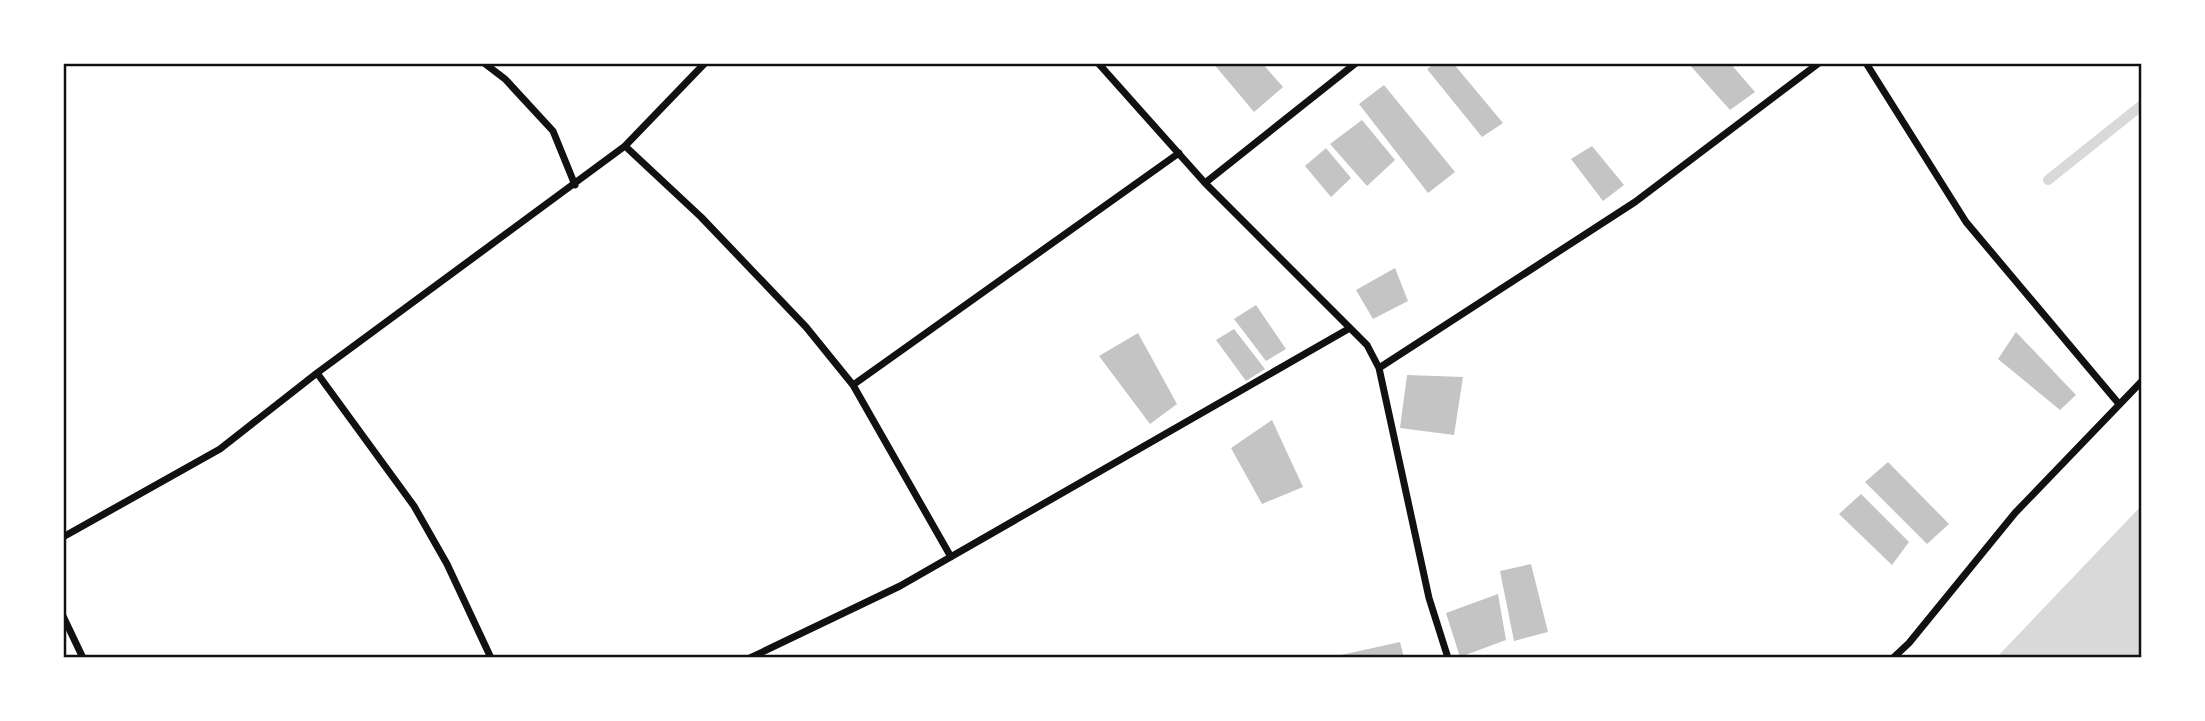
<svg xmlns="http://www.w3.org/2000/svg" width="2205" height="721" viewBox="0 0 2205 721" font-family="Bitter,serif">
<rect width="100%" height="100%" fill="#fff"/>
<path fill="#d9d9d9" d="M2142,505V658H1996Z"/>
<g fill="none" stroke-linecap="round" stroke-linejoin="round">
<path stroke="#d9d9d9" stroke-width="10" d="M2048,180L2142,105"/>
</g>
<path fill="#c4c4c4" d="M1213,63H1262L1283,87L1254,112Z
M1436,63H1453L1503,123L1482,137L1427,69Z
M1688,63H1730L1755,92L1730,110Z
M1384,85L1455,172L1428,193L1359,104Z
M1362,120L1395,160L1367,186L1330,144Z
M1592,146L1624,185L1603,201L1571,159Z
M1326,148L1351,178L1331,197L1305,166Z
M1395,268L1408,301L1373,319L1356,290Z
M1256,305L1286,349L1266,361L1234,319Z
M1234,329L1265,369L1246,381L1216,340Z
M2016,332L2076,395L2060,410L1998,359Z
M1138,333L1177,404L1150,424L1099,356Z
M1407,375L1463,377L1454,435L1400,428Z
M1272,420L1303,487L1262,504L1231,448Z
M1888,462L1949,524L1927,544L1865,482Z
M1861,494L1909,542L1892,565L1839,514Z
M1531,564L1548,632L1514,641L1500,571Z
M1498,594L1506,640L1460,657L1446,613Z
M1400,642L1404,658H1332V657Z"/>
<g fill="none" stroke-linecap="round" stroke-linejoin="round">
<path stroke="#111" stroke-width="7" d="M484,63L505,79L553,131L575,185
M1098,63L1205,183L1367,345L1379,368L1429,598L1448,658
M1866,63L1966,222L2119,404
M625,146L701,217L806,327L853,385L951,557
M1205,183L1356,63
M1379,368L1635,202L1819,63
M317,373L414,506L447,564L491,658
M853,385L1179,153
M63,537L220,449L317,373L625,146L705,63
M63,616L83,658
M750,658L900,586L1350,328
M1893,658L1909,643L2015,513L2142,381"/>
</g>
<rect width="2205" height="721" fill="none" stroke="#ffffff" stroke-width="130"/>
<rect x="65" y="65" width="2075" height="591" fill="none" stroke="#111" stroke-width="2.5"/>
</svg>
